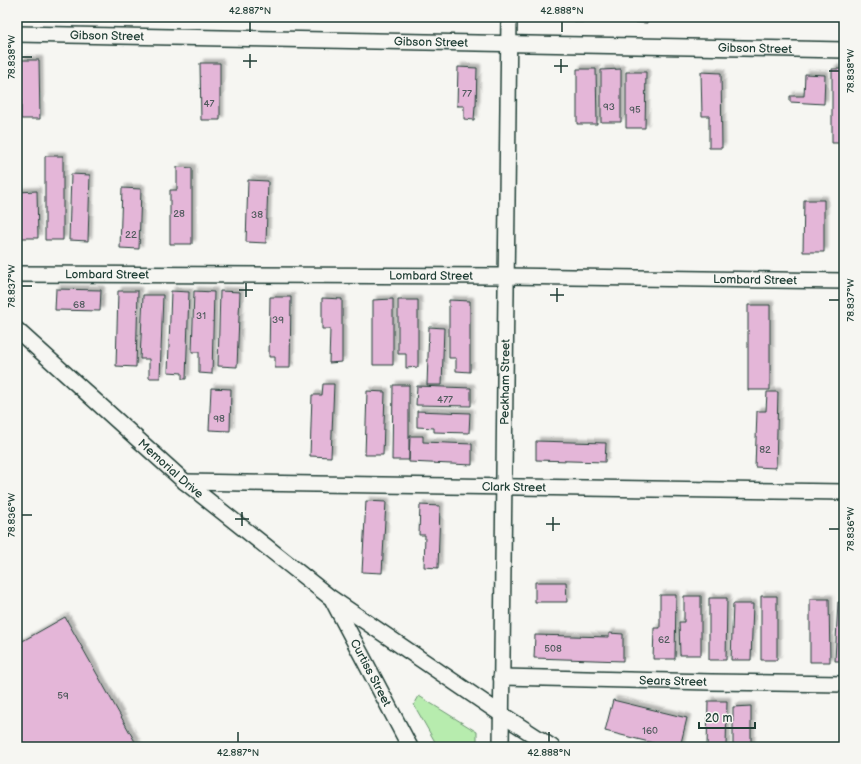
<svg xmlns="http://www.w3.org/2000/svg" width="861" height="764" viewBox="0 0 861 764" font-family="'Balsamiq Sans',sans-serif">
<defs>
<filter id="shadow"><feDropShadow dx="3.5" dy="-3.5" stdDeviation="1" flood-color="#0004"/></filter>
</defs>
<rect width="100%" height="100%" fill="#f6f6f2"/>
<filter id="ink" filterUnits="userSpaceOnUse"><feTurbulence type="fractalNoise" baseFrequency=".025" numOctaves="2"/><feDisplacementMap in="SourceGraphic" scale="8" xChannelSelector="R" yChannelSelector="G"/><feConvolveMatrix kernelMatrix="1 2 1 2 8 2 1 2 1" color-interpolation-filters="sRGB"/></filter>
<g filter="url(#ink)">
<path fill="#b7ecae" stroke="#6b9471" d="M419,696L477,732V747H438L414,705Z"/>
<path fill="#e4b6d8" stroke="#1f3d34" filter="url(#shadow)" d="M576,17H597V22H575Z
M629,17H648L647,23L629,22Z
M679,17H700L699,19L679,18Z
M706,17H725V20L706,19Z
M757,17H777V19H757Z
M780,17H801V19H780Z
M21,60H39L40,119H21Z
M200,63H220V120H201Z
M458,67L477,68L476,106H475L474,120L464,119V106H457Z
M577,69H596L597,124H577Z
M621,69V122H601V70Z
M832,69H844V143H832Z
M626,72H646L645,128H626Z
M701,72L721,73L722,148H709V116H702Z
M805,74L825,75L824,104L790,102V96H804Z
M45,156H63V240H45Z
M177,167L192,168V244H170V190H177Z
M71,174L90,175L88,241L69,240Z
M248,180L268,181L266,243L246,242Z
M122,188L141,189L139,249L120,248Z
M37,191L38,238H18V192Z
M804,200H824V252H803Z
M56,289L101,290L100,311L55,310Z
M118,291H138L136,367L116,366Z
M171,291L189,292L186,379H182V373L168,372Z
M194,291L214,292L212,374L199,373V352H192Z
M220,291L240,292L237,367L218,366Z
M143,295H163L160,378H149V359H140Z
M270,297H291L290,368H275V357H269Z
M322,298L342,299V362L329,363L330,329H322Z
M393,299V365H373V300Z
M398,300H418V367L406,368V354H398Z
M449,300L470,301V372L456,371V358H449Z
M748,305H770V390H748Z
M429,327L444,328L442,385H427Z
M323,384H334L331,457L310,456L312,395H322Z
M393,385H409V460H392Z
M417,386L471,388V406L416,405Z
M211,388L231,389L230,431L209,430Z
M367,391L385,392L383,455H365Z
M767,392H778L776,468L755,467L757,411H766Z
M417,411L470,413L469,433L434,432V428L417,427Z
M410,436H423V442L472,444V465L409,462Z
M536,441L606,443L605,462L536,460Z
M366,501L386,502L382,573L362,572Z
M420,505L440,506L438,568L424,567L425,535H419Z
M535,582H566L567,602H535Z
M660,595H676L675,659H653L654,628H660Z
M684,596H701V655H680L679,622H684Z
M761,596H777V660H761Z
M709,598H727L726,660H709Z
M810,599H829L830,662H810Z
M838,602H844V661H835Z
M733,604H753L751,660H731Z
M65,617L138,747H17V640L19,643Z
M609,633L623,634V661L534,658L535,635L609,637Z
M613,700L687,718L680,747H669L605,731Z
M708,701H727L726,747H707Z
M751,706V747H733V707Z"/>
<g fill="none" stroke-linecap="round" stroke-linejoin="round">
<g stroke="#1f3d34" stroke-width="18">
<g id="minor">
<path id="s1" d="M17,34L844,50"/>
<path id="s2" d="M17,274L506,276L844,281"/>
<path id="s3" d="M17,330L185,482L331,598L501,714L552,747"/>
<path id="s4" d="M185,482L844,492"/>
<path id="s5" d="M333,601L410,747"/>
<path id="s6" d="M501,677L711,682L844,684"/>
<path id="s7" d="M501,747L509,17"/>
</g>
</g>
<use href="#minor" stroke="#f6f6f2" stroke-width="15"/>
</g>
</g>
<path fill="none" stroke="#1f3d34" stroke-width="1.5" d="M250,32V22M562,32V22M22,57H32M243,61H257M554,66H568M250,68V54M829,71H839M561,73V59M22,286H32M239,290H253M550,295H564M246,297V283M829,300H839M557,302V288M22,515H32M235,519H249M546,524H560M242,526V512M829,529H839M553,531V517M238,742V732M549,742V732"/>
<g text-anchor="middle" stroke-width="4" stroke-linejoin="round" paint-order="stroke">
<g font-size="10" fill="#505b5d">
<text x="467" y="97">77</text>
<text x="209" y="107">47</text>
<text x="609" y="110">93</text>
<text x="635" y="113">95</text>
<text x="179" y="217">28</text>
<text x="257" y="218">38</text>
<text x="131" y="238">22</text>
<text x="79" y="308">68</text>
<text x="201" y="319">31</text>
<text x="278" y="323">39</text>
<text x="445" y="403">477</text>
<text x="219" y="422">98</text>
<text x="765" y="453">82</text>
<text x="664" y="643">62</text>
<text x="553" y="652">508</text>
<text x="63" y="699">59</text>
<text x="650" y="734">160</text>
</g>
<g font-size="12" fill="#1f3d34" stroke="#f6f6f2">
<text dy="4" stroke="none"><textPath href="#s1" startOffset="90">Gibson Street</textPath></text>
<text dy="4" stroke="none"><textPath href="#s1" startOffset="414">Gibson Street</textPath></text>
<text dy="4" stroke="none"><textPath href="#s1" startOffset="738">Gibson Street</textPath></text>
<text dy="4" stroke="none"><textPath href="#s2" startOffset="90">Lombard Street</textPath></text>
<text dy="4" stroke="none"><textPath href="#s2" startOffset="414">Lombard Street</textPath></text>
<text dy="4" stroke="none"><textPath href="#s2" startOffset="738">Lombard Street</textPath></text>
<text dy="4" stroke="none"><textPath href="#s7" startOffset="365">Peckham Street</textPath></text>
<text dy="4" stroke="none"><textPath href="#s3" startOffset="207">Memorial Drive</textPath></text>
<text dy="4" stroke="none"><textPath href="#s4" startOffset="329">Clark Street</textPath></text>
<text dy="4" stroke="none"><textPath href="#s5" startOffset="81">Curtiss Street</textPath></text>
<text dy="4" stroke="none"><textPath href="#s6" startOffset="172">Sears Street</textPath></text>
</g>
</g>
<rect width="861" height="764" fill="none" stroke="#f6f6f2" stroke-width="44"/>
<path d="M699 722v6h56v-6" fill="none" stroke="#1f3d34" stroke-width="2"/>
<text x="705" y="722" font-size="12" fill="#1f3d34" stroke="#f6f6f2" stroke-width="3" paint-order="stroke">20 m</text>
<rect x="22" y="22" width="817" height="720" fill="none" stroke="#1f3d34" stroke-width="1.5"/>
<g font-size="10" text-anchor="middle" fill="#1f3d34">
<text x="250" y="14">42.887°N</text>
<text x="562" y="14">42.888°N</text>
<text transform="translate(11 57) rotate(-90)" y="4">78.838°W</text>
<text transform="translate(850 71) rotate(-90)" y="4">78.838°W</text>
<text transform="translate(11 286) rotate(-90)" y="4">78.837°W</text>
<text transform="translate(850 300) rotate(-90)" y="4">78.837°W</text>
<text transform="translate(11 515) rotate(-90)" y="4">78.836°W</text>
<text transform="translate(850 529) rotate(-90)" y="4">78.836°W</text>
<text x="238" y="756">42.887°N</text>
<text x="549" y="756">42.888°N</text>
</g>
</svg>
